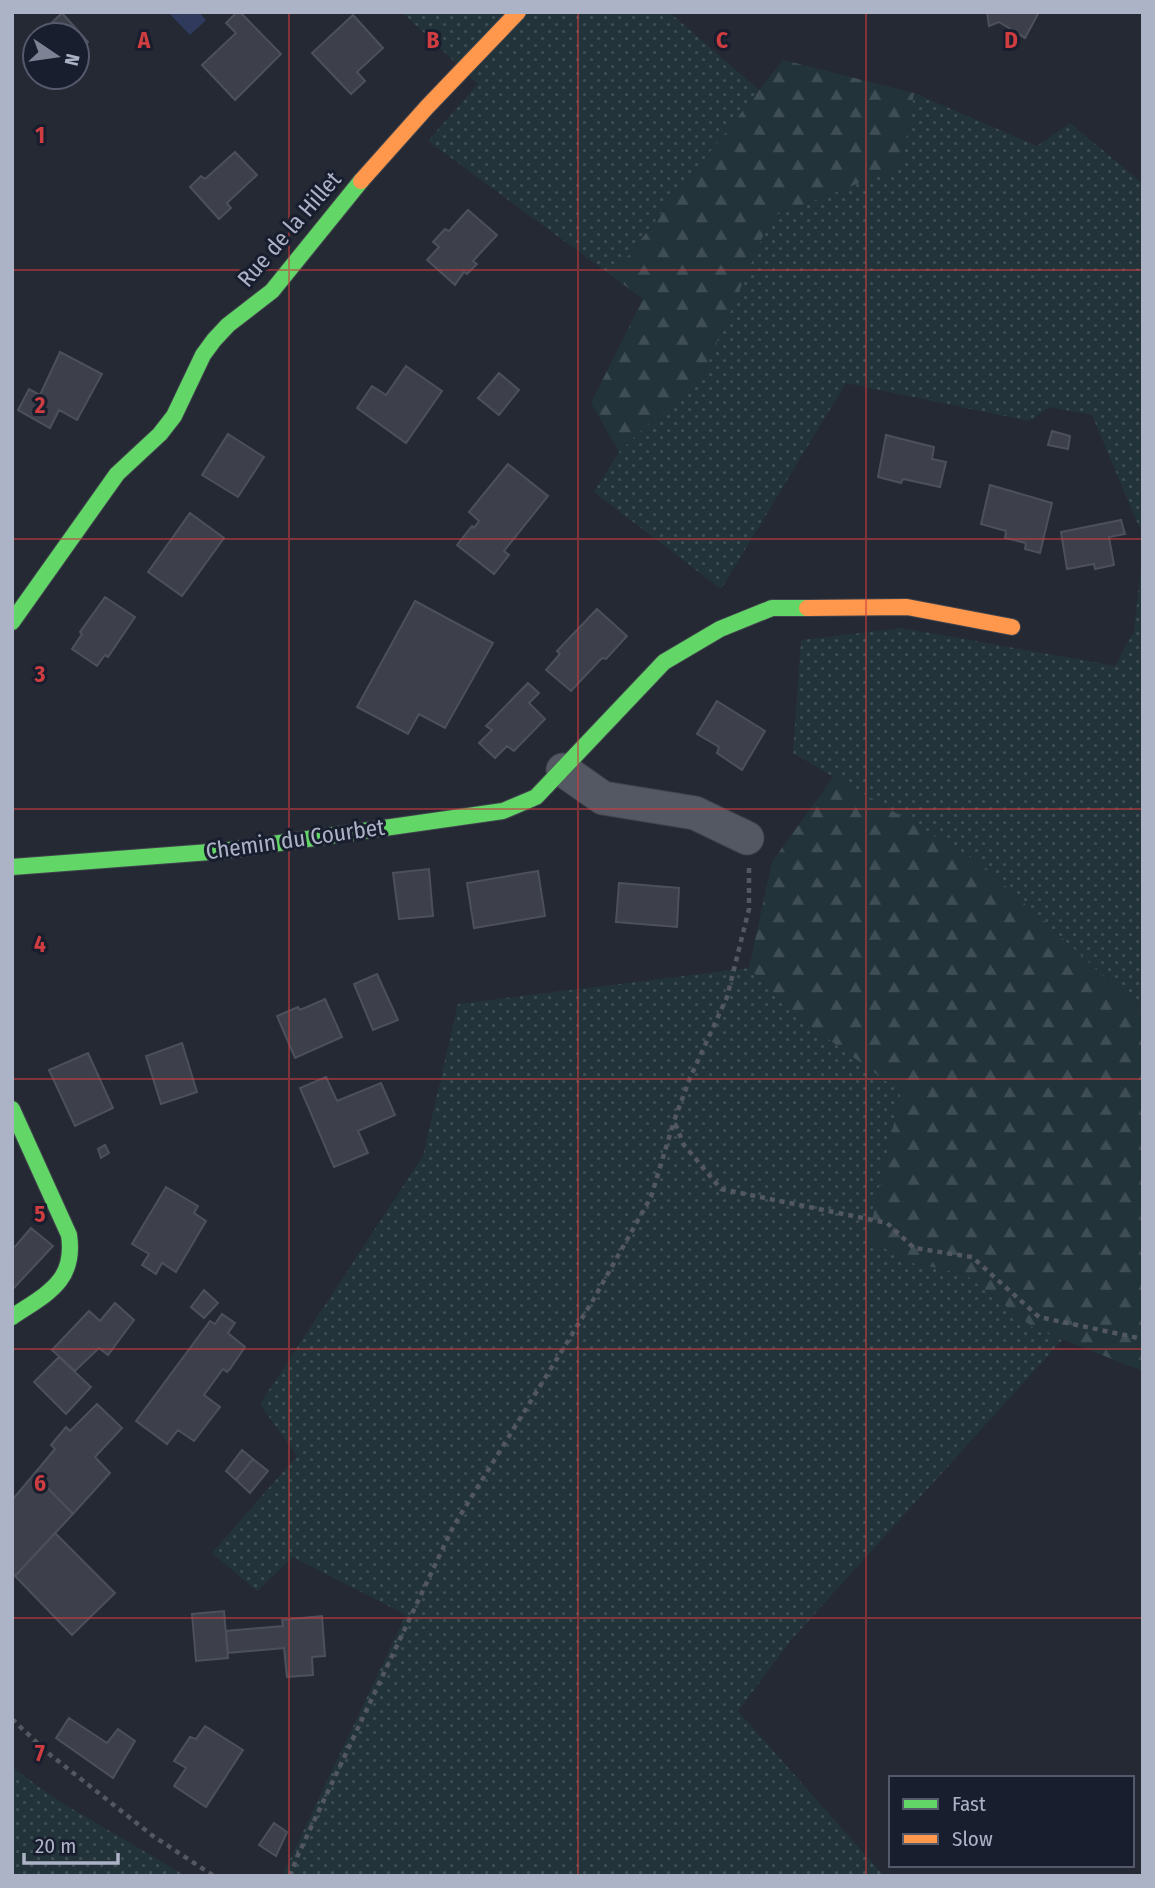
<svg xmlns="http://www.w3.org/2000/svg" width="1155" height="1888" viewBox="0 0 1155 1888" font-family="'Fira Sans Condensed',sans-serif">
<defs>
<pattern id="grass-dots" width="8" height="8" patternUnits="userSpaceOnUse" patternTransform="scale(1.75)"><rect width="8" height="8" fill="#22333a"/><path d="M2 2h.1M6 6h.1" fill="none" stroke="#3f4e55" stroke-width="1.8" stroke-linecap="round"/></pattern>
<pattern id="forest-firs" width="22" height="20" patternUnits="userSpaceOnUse" patternTransform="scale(1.75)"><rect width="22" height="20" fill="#22333a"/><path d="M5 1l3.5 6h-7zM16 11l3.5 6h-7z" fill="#3f4e55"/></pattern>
</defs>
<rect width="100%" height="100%" fill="#252934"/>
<path fill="url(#grass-dots)" d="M402,12H669L759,90L612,276L428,141L478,84Z
M914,93L1037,146L1070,123L1143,184V536L1092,415L1050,407L1029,421L846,383L721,589L594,492L619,452L706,368L771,217L901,167Z
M1143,548V1013L983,865L793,753L801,640L902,628L1115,666L1134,631Z
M749,968L794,1014L901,1092L868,1238L908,1262L965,1274L1035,1329L1062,1340L791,1640L738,1711L884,1876H282L406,1615L293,1557L257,1591L212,1553L297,1456L260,1404L423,1156L458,1004Z
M12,1767L57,1800L186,1876H12Z"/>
<path fill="url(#forest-firs)" d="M783,60L914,93L901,167L771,217L706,368L619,452L591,403L643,299L612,276Z
M834,776L983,865L1143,1013V1371L1035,1329L965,1274L908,1262L868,1238L901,1092L794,1014L749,968L772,862Z"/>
<path fill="#2f3a5d" d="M168,12H199L206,20L190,35Z"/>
<path fill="#3d404a" stroke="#4c505c" stroke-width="2" d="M237,12H240L281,54L235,100L202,65L236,33L226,23Z
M987,12H1039L1025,38L999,22L989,26Z
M62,13L88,42L77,52V35H52L46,28Z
M353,15L383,48L357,72L365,81L351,94L312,53Z
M235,152L257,175L227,203L231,208L219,219L190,187L201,176L205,179Z
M468,210L497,235L473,261L477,264L467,274L464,272L455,285L427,260L439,247L433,242L445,229L449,231Z
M60,352L102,374L77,420L59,410L50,428L18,410L29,389L40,395Z
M406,366L442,391L406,443L357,408L372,386L386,395Z
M499,373L519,390L499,415L478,398Z
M1052,431L1070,436L1068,449L1048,445Z
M228,434L264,457L238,497L202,475Z
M886,435L934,447L932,459L946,462L940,487L903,479L901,483L878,477Z
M508,464L548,496L504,551L509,555L494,574L457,545L472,526L474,528L479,521L469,512Z
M990,485L1052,503L1040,553L1025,549L1026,543L1005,538L1006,531L981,524Z
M190,513L224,538L182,596L148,572Z
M1121,520L1125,534L1109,537L1114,565L1095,569L1094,564L1067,569L1061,532Z
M105,597L135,617L108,657L105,655L97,666L72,649L82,634L80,632Z
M415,601L493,643L445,728L419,714L408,734L357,707Z
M597,609L627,636L606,659L602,658L571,691L546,670L560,654L557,651Z
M528,683L539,693L529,703L545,719L514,751L507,746L495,758L479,743L492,730L486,726Z
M717,701L765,731L742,770L717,753L719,747L697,734Z
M429,869L433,916L399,919L393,873Z
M538,871L545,916L474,928L467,883Z
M619,883L679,888L677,927L616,922Z
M377,974L398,1020L373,1030L354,984Z
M325,999L342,1037L295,1058L277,1016L298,1007L300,1010Z
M182,1043L197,1092L161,1104L146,1056Z
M88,1053L113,1108L75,1126L49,1070Z
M326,1077L337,1101L381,1083L395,1115L358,1131L368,1153L334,1167L300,1088Z
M105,1145L109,1153L101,1158L98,1149Z
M166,1187L198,1206L194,1213L206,1221L176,1272L162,1263L156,1274L142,1265L149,1254L132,1244Z
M31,1228L53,1246L12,1290V1250Z
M204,1290L218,1303L204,1318L191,1307Z
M115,1303L134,1320L108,1355L99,1348L75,1371L52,1350L89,1311L100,1321Z
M222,1314L235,1323L228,1333L245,1347L230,1369L227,1372L223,1369L204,1395L220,1407L194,1441L178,1430L167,1444L136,1421L210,1321L215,1324Z
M59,1357L91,1387L66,1414L34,1382Z
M97,1404L122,1428L95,1457L110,1473L73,1514L34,1474L55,1449L51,1445L66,1427L70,1431Z
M242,1450L253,1459L236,1480L226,1471Z
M253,1459L268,1471L250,1493L236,1480Z
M34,1474L73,1514L15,1576L12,1573V1500Z
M55,1533L115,1593L72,1635L15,1576Z
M224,1611L228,1658L196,1661L192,1614Z
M322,1616L325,1656L312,1657L313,1675L287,1677L284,1648L228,1653L226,1631L283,1626L282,1620Z
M69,1718L107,1743L118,1729L135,1741L113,1778L56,1738Z
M205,1726L243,1750L206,1807L174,1786L186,1768L174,1761L190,1737L196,1739Z
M274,1823L287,1832L276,1856L259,1845Z"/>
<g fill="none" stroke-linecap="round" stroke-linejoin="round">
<g stroke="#41444d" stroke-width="35">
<path id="street" d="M563,770L603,798L695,813L747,838"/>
</g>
<g stroke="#41444d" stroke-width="18">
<path id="fast" d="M12,622L117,474L160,434L174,416L203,355L214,340L228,325L272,291L361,181
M12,867L223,851L503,811L536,797L664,662L720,629L772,608H807
M12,1109L69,1235C76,1282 46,1294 12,1317"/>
</g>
<g stroke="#41444d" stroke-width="18">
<path id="slow" d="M361,181L427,107L518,12
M807,608L907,607L1012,627"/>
</g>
<path stroke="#53575f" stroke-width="4.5" stroke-dasharray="5 5" stroke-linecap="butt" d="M749,868V909L727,997L690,1078L674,1121L684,1145L721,1189L887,1223L914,1248L972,1257L1039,1317L1143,1339
M12,1719L48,1753L153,1836L214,1876
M290,1876L297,1857L453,1527L592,1302L651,1197L674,1121"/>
<use href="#street" stroke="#545862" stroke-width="33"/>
<use href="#fast" stroke="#63d668" stroke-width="16"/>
<use href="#slow" stroke="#ff974d" stroke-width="16"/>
</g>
<path fill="none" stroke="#d03d40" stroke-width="2" stroke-opacity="0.55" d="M289,12V1876M578,12V1876M866,12V1876M12,270H1143M12,539H1143M12,809H1143M12,1079H1143M12,1349H1143M12,1618H1143"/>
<g text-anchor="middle" stroke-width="6" stroke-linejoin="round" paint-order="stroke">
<g font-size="23" fill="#adb3c7" stroke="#191e2f">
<text transform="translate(289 229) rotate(-49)" y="8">Rue de la Hillet</text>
<text transform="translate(295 839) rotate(-8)" y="8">Chemin du Courbet</text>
</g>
</g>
<g font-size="23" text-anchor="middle" font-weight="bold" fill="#d03d40" stroke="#191e2f" stroke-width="6" stroke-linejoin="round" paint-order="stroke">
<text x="144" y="48">A</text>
<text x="433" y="48">B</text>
<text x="722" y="48">C</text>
<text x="1011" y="48">D</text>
<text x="40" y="143">1</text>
<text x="40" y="413">2</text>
<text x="40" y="682">3</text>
<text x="40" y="952">4</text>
<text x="40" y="1222">5</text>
<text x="40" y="1491">6</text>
<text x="40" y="1761">7</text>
</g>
<rect width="1155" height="1888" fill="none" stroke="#adb3c7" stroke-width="28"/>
<rect x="889" y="1776" width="245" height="91" fill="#191e2f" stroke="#545a6c" stroke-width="2"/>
<rect x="903" y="1799" width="35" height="10" fill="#63d668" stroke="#545a6c" stroke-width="2"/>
<text x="952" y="1811" font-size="21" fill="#adb3c7">Fast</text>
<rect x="903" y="1834" width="35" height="10" fill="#ff974d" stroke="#545a6c" stroke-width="2"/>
<text x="952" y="1846" font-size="21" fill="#adb3c7">Slow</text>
<g transform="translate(56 56) rotate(103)"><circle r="33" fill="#191e2f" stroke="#545a6c" stroke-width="2"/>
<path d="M0-5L12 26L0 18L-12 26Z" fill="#7d8394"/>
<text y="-10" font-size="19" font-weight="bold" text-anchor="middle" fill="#adb3c7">N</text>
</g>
<path d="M24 1853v10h94v-10" fill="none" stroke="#adb3c7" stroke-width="3.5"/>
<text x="35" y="1853" font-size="21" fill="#adb3c7" stroke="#191e2f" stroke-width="5" paint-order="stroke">20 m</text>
</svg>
